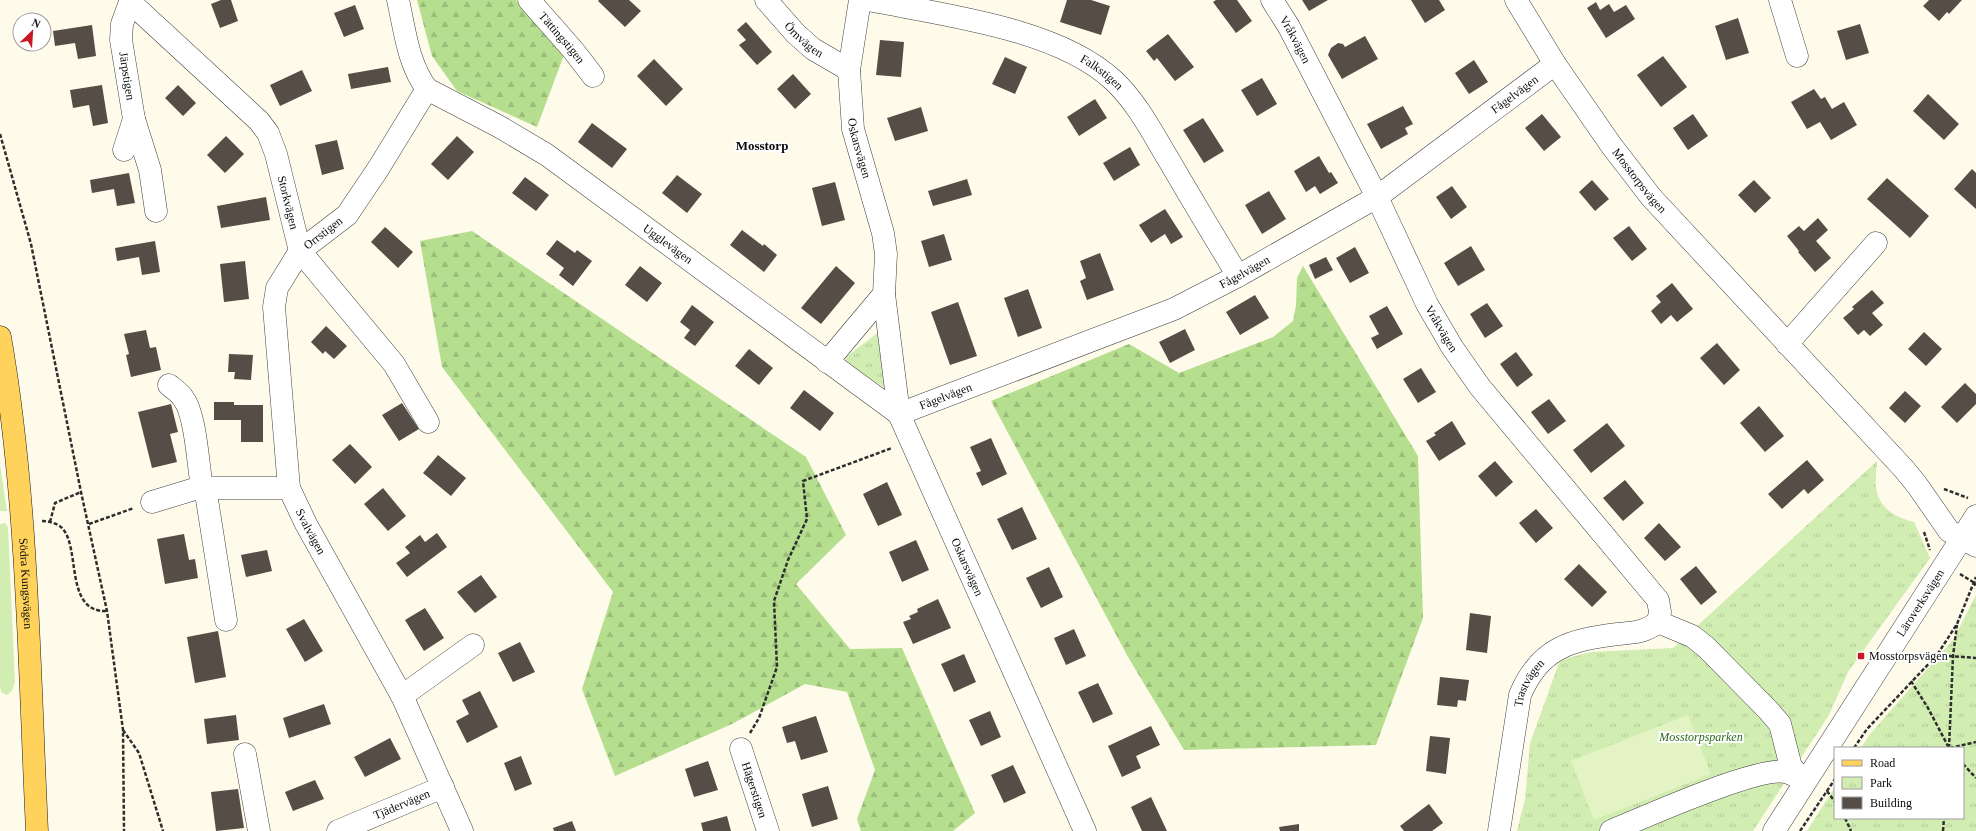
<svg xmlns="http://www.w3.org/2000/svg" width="1976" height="831" viewBox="0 0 1976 831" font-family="Georgia,serif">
<defs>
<pattern id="forest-firs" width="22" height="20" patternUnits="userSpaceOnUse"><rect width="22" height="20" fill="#b5df8f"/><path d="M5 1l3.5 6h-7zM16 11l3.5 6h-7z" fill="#9abe7a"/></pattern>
<pattern id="park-tufts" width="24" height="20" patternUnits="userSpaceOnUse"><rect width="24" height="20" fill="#d2edb1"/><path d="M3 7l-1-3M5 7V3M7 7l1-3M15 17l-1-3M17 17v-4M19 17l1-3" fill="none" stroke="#b3ca97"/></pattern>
</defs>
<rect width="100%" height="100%" fill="#fffbeb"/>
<path fill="#d2edb1" d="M0,465L7,511H0Z
M5,523L8,527L15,682L12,691L7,695L1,692L0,685V524Z"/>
<path fill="url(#forest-firs)" d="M417,0H516L564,55L537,127L457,91L432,56Z
M472,231L806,457L846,535L796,584L850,649L902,648L975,813L953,831H861L857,819L875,770L847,692L805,684L732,724L615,776L582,689L613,592L442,367L420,241Z
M1303,266L1418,456L1423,618L1376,745L1184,750L1128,657L991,401L1129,344L1179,373L1273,337L1293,321L1296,305L1297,278Z"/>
<path fill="url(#park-tufts)" d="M880,331L888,390L845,362L846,357Z
M1877,461C1877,470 1874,483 1877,492C1881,510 1898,518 1914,522L1930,558L1848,672L1829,715L1753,831H1517L1525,799L1530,743L1560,660L1591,652L1673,648Z
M1976,595V831H1807L1835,787V818H1963V748H1861L1870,734L1953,640Z"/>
<path fill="#e4f3c4" d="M1688,715L1711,774L1594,820L1571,761Z"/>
<path fill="#564d47" d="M221,0H231L238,21L220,28L211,4Z
M599,0H629L641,11L625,27L598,1Z
M1067,0H1091L1110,6L1101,35L1060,22Z
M1216,0H1237L1252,21L1236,33L1213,2Z
M1302,0H1328L1309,11Z
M1411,0H1439L1445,10L1425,23Z
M1929,0H1962L1949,14L1947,12L1939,21L1923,6Z
M1596,2L1600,10L1609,4L1614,12L1626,5L1635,19L1606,38L1587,8Z
M355,5L364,29L344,37L334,13Z
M1738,18L1749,53L1726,60L1715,26Z
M746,22L772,52L757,65L739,45L746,40L737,30Z
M1860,24L1869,53L1846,60L1837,31Z
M92,25L96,56L78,59L75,43L55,46L53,31Z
M1168,34L1194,67L1175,81L1157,58L1154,61L1146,51Z
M1365,36L1378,59L1342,79L1328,55L1331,48L1338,43L1343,44L1345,47Z
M880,40L904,42L901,77L876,75Z
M1663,56L1687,87L1661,107L1637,75Z
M1005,57L1027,67L1015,94L992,84Z
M654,59L683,89L666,106L637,76Z
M1474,60L1488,82L1469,94L1455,73Z
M388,67L391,82L351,89L348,74Z
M302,70L312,91L280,106L270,85Z
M793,74L811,94L795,109L777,89Z
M1262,78L1277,104L1257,116L1241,90Z
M102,85L108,123L93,126L89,105L73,108L70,90Z
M178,85L196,103L183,116L165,98Z
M1814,89L1821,99L1825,97L1832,109L1844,102L1857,125L1831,140L1820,122L1807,129L1791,102Z
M1928,94L1959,124L1944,140L1913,111Z
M1095,99L1107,118L1079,136L1067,117Z
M1403,106L1413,124L1405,128L1408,134L1381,149L1367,124Z
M921,107L928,131L895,141L887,118Z
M1542,114L1561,137L1544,151L1525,128Z
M1693,114L1708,136L1688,150L1673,128Z
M1203,118L1224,151L1204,163L1183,130Z
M592,123L627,149L612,168L578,142Z
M226,136L244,154L225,173L207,155Z
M457,136L474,152L448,180L431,164Z
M337,140L344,169L322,175L315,145Z
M1130,147L1140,165L1114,181L1103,163Z
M1319,156L1329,173L1331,172L1338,183L1320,194L1315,186L1306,192L1294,171Z
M1972,169L1976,173V209L1954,189Z
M129,173L135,203L117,206L114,189L92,193L90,180Z
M677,175L702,194L687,213L662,193Z
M525,177L549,195L536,211L512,193Z
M1887,178L1929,216L1910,238L1867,199Z
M967,179L972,195L933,206L928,191Z
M1592,180L1609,199L1595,211L1579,192Z
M1754,180L1771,198L1755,213L1738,195Z
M835,182L845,220L822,226L812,188Z
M1452,186L1467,207L1451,219L1436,197Z
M1269,191L1286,219L1262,234L1245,205Z
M266,197L270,220L221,228L217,206Z
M1165,209L1183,237L1171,244L1165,234L1151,243L1139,225Z
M1818,218L1828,230L1816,241L1831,258L1815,272L1798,252L1799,251L1787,236L1799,226L1804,231Z
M1629,226L1647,249L1632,261L1613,238Z
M385,227L413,252L398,268L371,242Z
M742,230L763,246L764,244L777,255L764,272L730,245Z
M944,234L952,260L929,267L921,241Z
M557,240L575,253L577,250L592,261L573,286L559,275L564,268L546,254Z
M155,241L160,272L142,275L139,257L117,261L115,248Z
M1471,246L1485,270L1458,286L1444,263Z
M1355,247L1369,273L1350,283L1336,258Z
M1100,253L1114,290L1087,300L1080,281L1086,278L1080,261Z
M1326,257L1333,270L1315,279L1309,265Z
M245,261L249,299L224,302L220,264Z
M640,266L662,283L647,302L625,285Z
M836,266L855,283L821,324L801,308Z
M1672,283L1693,309L1677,322L1671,315L1661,324L1651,311L1661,302L1656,296Z
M1028,289L1042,328L1018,337L1004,298Z
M1872,290L1884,303L1872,313L1883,325L1870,336L1864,330L1858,335L1843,318L1854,309L1852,307Z
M1255,295L1269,318L1240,335L1226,312Z
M958,302L977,356L950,365L931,312Z
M1487,303L1503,326L1485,338L1470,314Z
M692,305L714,322L695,346L684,338L690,330L680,322Z
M1387,306L1403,334L1377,349L1371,338L1379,334L1369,316Z
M326,326L347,346L334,359L325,351L323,354L311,342Z
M1185,329L1195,350L1170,363L1159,342Z
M146,330L150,348L156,347L161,370L131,377L126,355L129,354L124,334Z
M1924,332L1942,349L1926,366L1908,349Z
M1717,343L1740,370L1724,385L1700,358Z
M749,349L773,368L759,385L735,366Z
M1516,352L1533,375L1517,387L1500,364Z
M229,354L253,355L251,380L234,379L235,372H228Z
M1421,368L1436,392L1418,403L1403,379Z
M1965,383L1976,394V404L1957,423L1941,407Z
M804,390L834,413L820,431L790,408Z
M1905,391L1921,406L1905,423L1889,408Z
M1549,399L1566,421L1548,434L1531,412Z
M214,402H234V405H263V442H241V420H214Z
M402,403L419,429L399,441L382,415Z
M171,404L178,432L170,434L177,462L152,468L138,412Z
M1759,406L1784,436L1765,452L1740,423Z
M1452,421L1466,444L1439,461L1426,441L1436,435L1434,433Z
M1607,423L1625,446L1591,473L1573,450Z
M991,438L1007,474L982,486L976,473L981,471L970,447Z
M350,444L372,467L355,484L332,460Z
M438,455L466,478L451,496L423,473Z
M1807,460L1824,480L1808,494L1804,489L1782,509L1768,494Z
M1495,461L1513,482L1496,497L1478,476Z
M1625,480L1644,503L1623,521L1603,498Z
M887,482L902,515L878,526L863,494Z
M383,488L406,516L388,531L364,504Z
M1022,507L1037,539L1012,550L997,519Z
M1536,509L1553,528L1536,543L1519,523Z
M1659,523L1681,547L1665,561L1644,538Z
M437,533L447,547L407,577L396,563L410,553L405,547L420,535L425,542Z
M184,534L189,560L195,559L198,578L165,584L157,539Z
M916,540L929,570L902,582L889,552Z
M267,550L272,571L246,577L241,555Z
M1579,564L1607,592L1592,607L1564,579Z
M1696,566L1717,592L1701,605L1680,579Z
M1049,567L1063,597L1041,608L1026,578Z
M481,575L497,597L475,613L457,592Z
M938,599L951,628L913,644L903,622L911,619L909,616L918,612L917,609Z
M425,608L444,638L424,651L405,620Z
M1470,613L1491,616L1487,653L1466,650Z
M304,619L323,651L305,662L286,629Z
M1074,629L1086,656L1066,665L1054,638Z
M218,631L226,677L195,683L187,637Z
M520,642L535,672L513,682L498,653Z
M964,654L976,682L954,692L941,664Z
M1440,677L1469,680L1466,701L1458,700L1457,707L1437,705Z
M1098,683L1113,714L1093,723L1078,692Z
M480,691L498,727L467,743L456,721L469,714L462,700Z
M324,704L331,724L289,738L283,718Z
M990,711L1001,737L981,746L969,720Z
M236,715L239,740L207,744L204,719Z
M816,716L828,752L801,760L795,741L787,743L782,727Z
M1151,726L1160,745L1136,756L1141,768L1122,777L1108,746Z
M1430,736L1450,738L1446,774L1426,771Z
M390,738L401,759L365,777L354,757Z
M521,756L532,784L515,791L504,763Z
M708,761L718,790L694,797L685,769Z
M1013,765L1026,793L1004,803L991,775Z
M315,780L324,799L293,811L285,792Z
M828,786L838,819L812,827L802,794Z
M238,789L244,828L216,831L211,792Z
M1151,797L1167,831H1142L1131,807Z
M1429,804L1443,823L1432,831H1404L1400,826Z
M727,816L731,831H703L701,823Z
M572,821L576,831H554L553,828Z
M1299,824V831H1280L1279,827Z"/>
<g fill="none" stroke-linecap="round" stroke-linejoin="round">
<g stroke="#3f3f3f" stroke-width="23">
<g id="minor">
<path id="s1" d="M130,0V2L259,121L268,133L276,154L300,251L394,364L428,422"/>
<path id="s2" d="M398,0C405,31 408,64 427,89L378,169L347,215L300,251L277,288L274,307L289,488L306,524L403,698L462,831"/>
<path id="s3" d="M529,0L573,50L593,76"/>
<path id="s4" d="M766,0L796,34L813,49L849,70"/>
<path id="s5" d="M860,0L849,70L853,129L883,233L886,254L884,294L899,414L1085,831"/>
<path id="s6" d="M869,0C942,15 1057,28 1113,80C1137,102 1153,134 1170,162C1192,200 1215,238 1238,276"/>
<path id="s7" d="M1272,0L1289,27L1377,197L1427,304L1452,347L1480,387L1658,600L1660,612L1658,622"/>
<path id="s8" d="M1516,0L1555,64L1611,145L1651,197L1904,469L1917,485L1949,531L1976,546"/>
<path d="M1780,0L1797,56"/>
<path id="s9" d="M427,89L500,127L547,155L899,414L1174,309L1238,276L1377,197L1555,64"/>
<path d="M134,119L150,170L156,211"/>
<path d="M124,150L134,119L121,40L122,24L130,2"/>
<path d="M1787,344L1876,243"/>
<path d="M827,362L884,294"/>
<path d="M169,385C174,389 180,393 183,398C196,414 198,466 202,487"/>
<path d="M205,487L226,620"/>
<path d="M152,502L198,488H289"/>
<path d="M1658,622L1692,636L1706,647L1768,710L1780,724L1791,767L1805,781"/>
<path d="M402,696L473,645"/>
<path id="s10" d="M741,749L768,831"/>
<path d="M245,754L259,831"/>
<path id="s11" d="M338,831L443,787"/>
<path id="s12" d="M1499,831L1520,695C1540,647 1571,640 1618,634C1635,632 1644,633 1658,622"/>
<path d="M1611,831C1642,818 1758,766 1785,772C1791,773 1798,778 1804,781"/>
<path id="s13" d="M1774,831L1976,516"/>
</g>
</g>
<g stroke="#1d1d1d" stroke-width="23">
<g id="major">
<path id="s14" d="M0,337C28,497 29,668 37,831"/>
</g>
</g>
<path stroke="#2e2e2e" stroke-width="2.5" stroke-dasharray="4 2" stroke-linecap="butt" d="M0,134L31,244L81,492L107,611L123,730L124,831
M1944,489L1968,498
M42,521C48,521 57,523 62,528C81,547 64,613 107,611
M50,522L55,503L81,492
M89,524L134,508
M1924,532L1930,550
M1960,574L1973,582H1976
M1974,582L1976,588
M1937,655L1976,658
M1911,681L1928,708L1949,748
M123,730L139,753L163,831
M750,733L759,718L777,667L774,601L788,560L807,519L803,481L892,448
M1854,748L1867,729L1937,655L1957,624L1976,577
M1949,748L1953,656L1957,625
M1950,748L1976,742
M1963,764L1976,778
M1827,791L1835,802
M1845,818L1851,831
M1800,831L1835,779
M1943,831L1944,818"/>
<use href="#minor" stroke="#fff" stroke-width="22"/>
<use href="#major" stroke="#ffd25b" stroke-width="22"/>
</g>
<rect fill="#c81826" stroke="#fff" stroke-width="1.5" x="1857" y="652" width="8" height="8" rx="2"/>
<g text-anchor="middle" stroke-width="4" stroke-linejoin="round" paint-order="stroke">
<g font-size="12" fill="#0c0c0c" stroke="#fff">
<text dy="4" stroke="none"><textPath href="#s3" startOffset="50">Tättingstigen</textPath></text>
<text dy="4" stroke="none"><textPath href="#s4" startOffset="55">Örnvägen</textPath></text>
<text dy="4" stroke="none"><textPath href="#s7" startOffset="46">Vråkvägen</textPath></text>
<text dy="4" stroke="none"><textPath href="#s6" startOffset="246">Falkstigen</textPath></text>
<text transform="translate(127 76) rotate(81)" y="4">Järpstigen</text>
<text dy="4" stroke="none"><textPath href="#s9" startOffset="1272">Fågelvägen</textPath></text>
<text dy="4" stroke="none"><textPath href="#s5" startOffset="150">Oskarsvägen</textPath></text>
<text dy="4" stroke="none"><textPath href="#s8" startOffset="219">Mosstorpsvägen</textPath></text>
<text dy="4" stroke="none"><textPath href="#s1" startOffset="265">Storkvägen</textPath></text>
<text transform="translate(323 233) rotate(-38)" y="4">Orrstigen</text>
<text dy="4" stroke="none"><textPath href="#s9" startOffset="287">Ugglevägen</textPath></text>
<text dy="4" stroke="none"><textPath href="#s9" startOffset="948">Fågelvägen</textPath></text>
<text dy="4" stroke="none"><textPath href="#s7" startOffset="370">Vråkvägen</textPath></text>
<text dy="4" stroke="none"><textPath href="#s9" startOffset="624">Fågelvägen</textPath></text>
<text dy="4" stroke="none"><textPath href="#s2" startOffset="596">Svalvägen</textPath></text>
<text dy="4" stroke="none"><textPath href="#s5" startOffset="588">Oskarsvägen</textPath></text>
<text dy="4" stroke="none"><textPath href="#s14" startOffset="248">Södra Kungsvägen</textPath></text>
<text dy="4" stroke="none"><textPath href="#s13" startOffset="271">Läroverksvägen</textPath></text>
<text dy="4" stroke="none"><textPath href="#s12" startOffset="152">Trastvägen</textPath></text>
<text dy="4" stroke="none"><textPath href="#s10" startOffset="43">Hägerstigen</textPath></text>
<text dy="4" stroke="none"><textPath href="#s11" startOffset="69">Tjädervägen</textPath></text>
</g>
<g font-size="12" fill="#0c0c0c" stroke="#fff" text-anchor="start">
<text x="1869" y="660">Mosstorpsvägen</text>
</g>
<g font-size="12" font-style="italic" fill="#2a6917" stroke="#fff">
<text x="1701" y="741">Mosstorpsparken</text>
</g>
<g font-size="13" font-weight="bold" fill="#0c0c0c" stroke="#fff">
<text x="762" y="150">Mosstorp</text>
</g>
</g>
<rect x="1834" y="747" width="130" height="72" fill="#ffffff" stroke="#9e9e9e"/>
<rect x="1842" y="760" width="20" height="6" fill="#ffd25b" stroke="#9e9e9e"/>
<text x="1870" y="767" font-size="12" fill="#0c0c0c">Road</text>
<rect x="1842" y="777" width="20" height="12" fill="url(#park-tufts)" stroke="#9e9e9e"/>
<text x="1870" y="787" font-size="12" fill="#0c0c0c">Park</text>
<rect x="1842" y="797" width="20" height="12" fill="#564d47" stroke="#9e9e9e"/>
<text x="1870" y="807" font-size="12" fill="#0c0c0c">Building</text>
<g transform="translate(32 32) rotate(25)"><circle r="19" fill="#ffffff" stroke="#9e9e9e"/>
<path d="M0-3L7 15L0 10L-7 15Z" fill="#c81826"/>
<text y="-6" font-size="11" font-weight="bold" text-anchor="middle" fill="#0c0c0c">N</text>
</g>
</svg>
